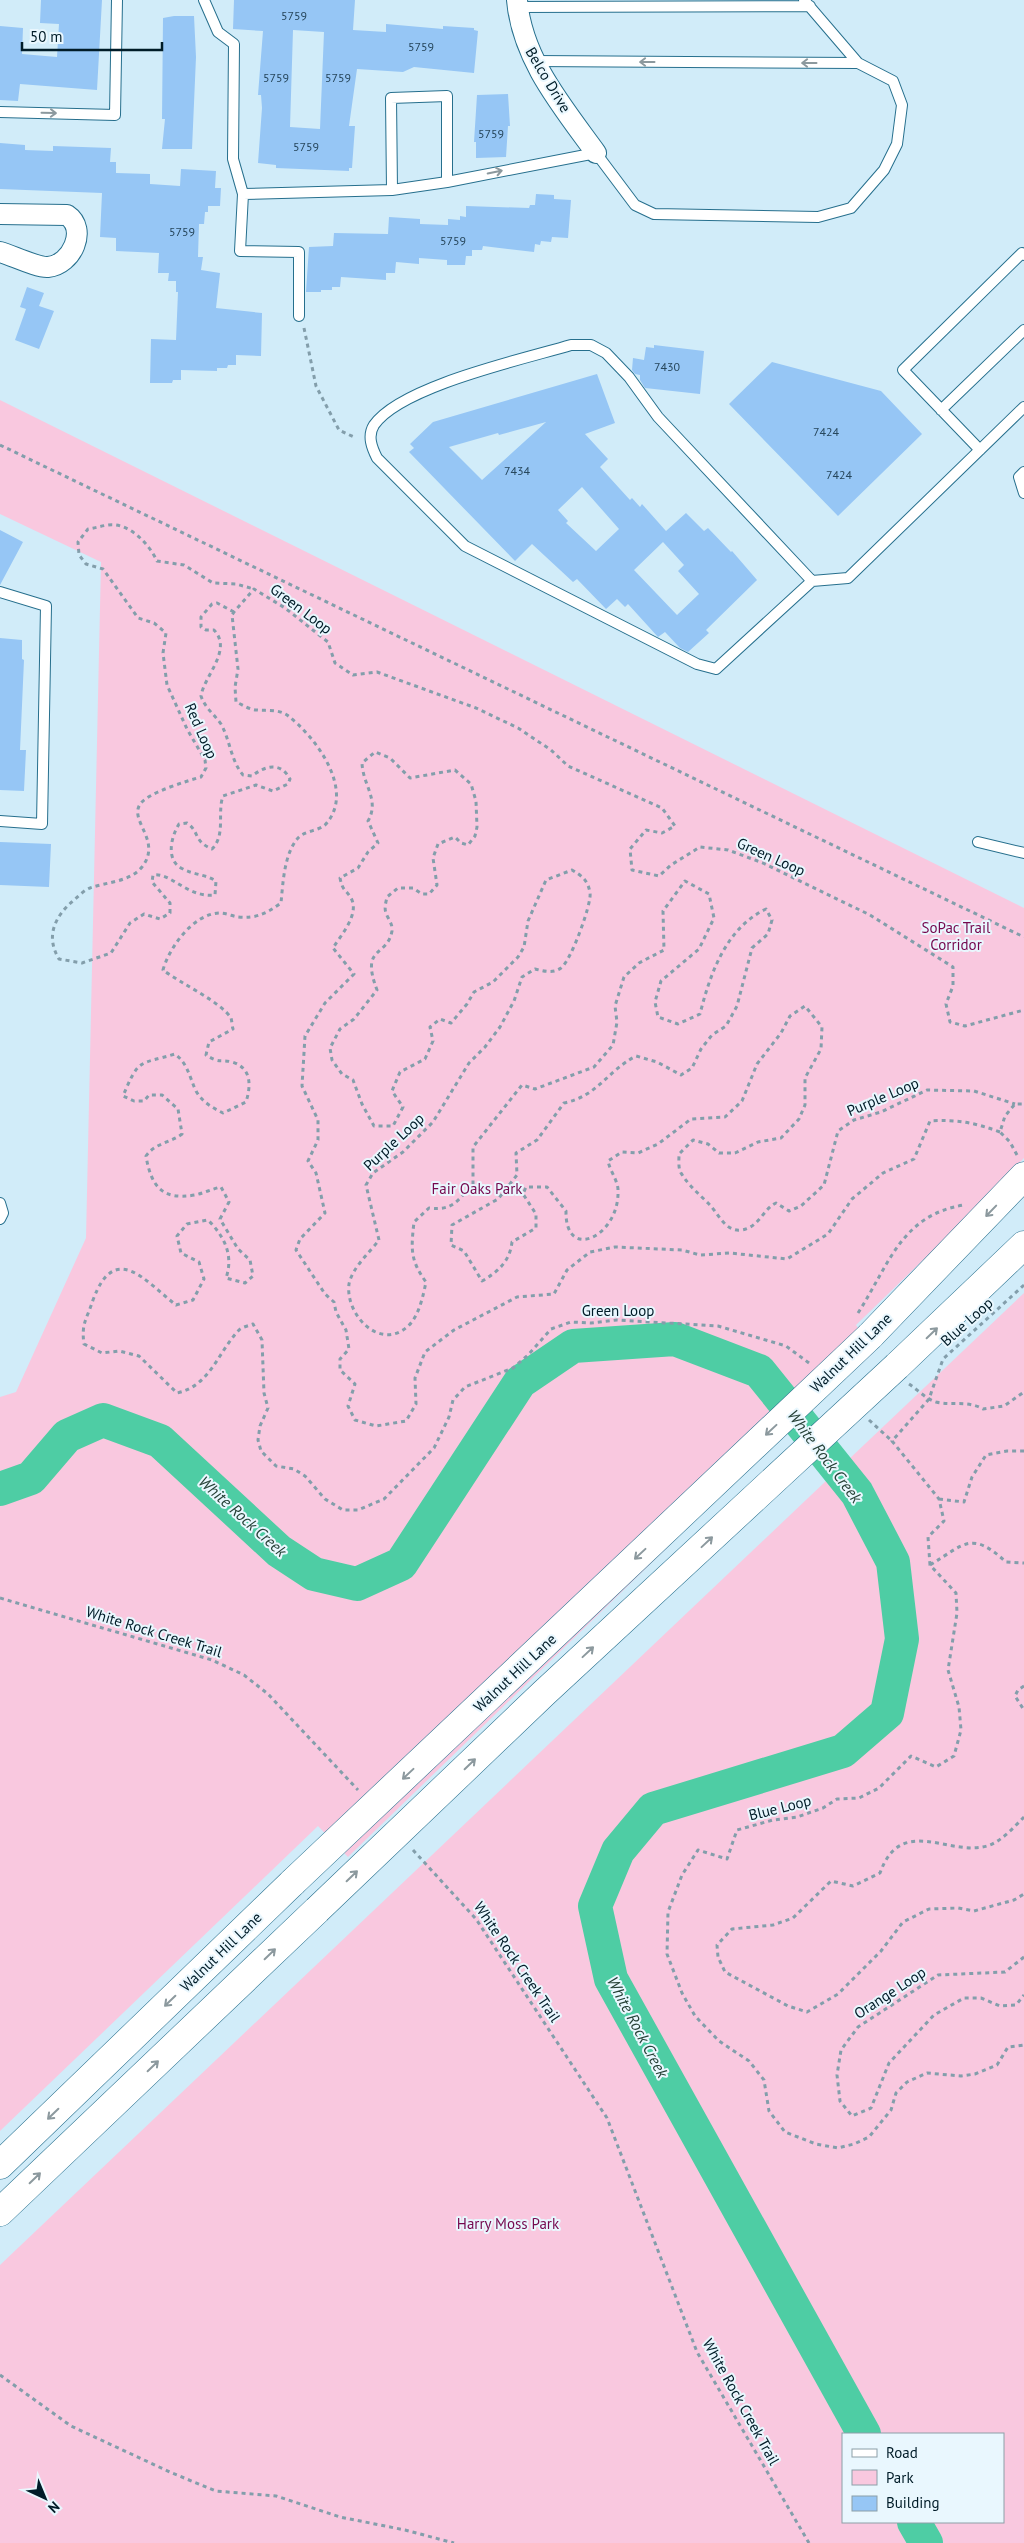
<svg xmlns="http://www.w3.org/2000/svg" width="1024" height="2543" viewBox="0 0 1024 2543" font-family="'PT Sans',sans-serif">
<rect width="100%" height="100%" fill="#d1ecf9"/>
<path fill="#f9c8df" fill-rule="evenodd" d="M0,400L1024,908V1158L955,1229L856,1325L874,1352L770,1448L348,1857L318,1826L0,2131V1397L16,1392L86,1238L101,562L0,514Z
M1024,1293V2543H0V2265ZM1003,2434V2522H843V2434Z"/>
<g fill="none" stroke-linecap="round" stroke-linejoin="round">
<path stroke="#4ecda4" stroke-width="34" d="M0,1489L31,1478L67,1436L103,1420L160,1441L279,1551L314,1574L357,1584L401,1564L520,1382L573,1346L675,1339L759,1371L857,1493L893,1562L902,1639L887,1713L843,1751L653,1809L618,1851L595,1906L611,1979L864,2434
M914,2522L926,2543"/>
</g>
<path fill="#96c6f5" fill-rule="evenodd" d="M41,0H102L97,90L20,84L18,101L0,100V26L23,28L22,54L57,57L59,24L40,23Z
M234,0H355L353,30L386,32V24L443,29V26L474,28V30L478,31L474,73L414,67L403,72L357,69L349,126H355L352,168H349V171L276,168V165L258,163L262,108L261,95H258L263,31L233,29ZM293,30L324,32L320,129L290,127Z
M174,16H194L196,57L192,149H162L165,119H162L163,18Z
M508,94L510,126H508L506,157L476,158V142H474L477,95Z
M0,143L25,145V150L53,151V146L111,148L110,162H116V173L150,174V184L180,186L181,169L216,171L215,188H221L220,206H208V212H205L204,224H199L198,257H203L201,270L220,273L216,308L262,313L261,356L236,355V365H228L227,368H217V371L181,370V380H173L172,383H150L151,339L176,340L178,292H176V281H168L169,273H158L159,253L116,251V238L100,237L102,193L0,189Z
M536,194L554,195V199L571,200L568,238L552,237L551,242L541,241L540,245L535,244L534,252L483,246L482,250H472V256H466L465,265H447V260L419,258V264L396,262L395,273H386V280L341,277L340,287H332V290H321V292H306L309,247L333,246L334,233L388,234L389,217L420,219V224L448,225V219L460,220V216L466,217V206L529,208L530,205H535Z
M27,287L44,293L39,306L54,311L39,349L15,340L26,309L20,307Z
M654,345L704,351L700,394L645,388L640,380V375L635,374L632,370L633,358L644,360L646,347L654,348Z
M772,362L881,391L922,434L838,516L729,404Z
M597,374L615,423L585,434L608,459L600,467L630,500L632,498L640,507L642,504L666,531L686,513L704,531L708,528L731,552L732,551L757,580L706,630L709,633L688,652L680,648L665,632L658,637L628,604L625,607L617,599L606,609L577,579L573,582L532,544L515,561L409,452L414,448L410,444L433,422ZM546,422L482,480L449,447L498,433L499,435ZM582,487L619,529L596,551L566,523L568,521L558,510ZM663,542L684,565L678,571L699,594L677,615L634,570Z
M0,530L23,542L0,585Z
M0,638L22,640V659L24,660L20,750H26L24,791L0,790Z
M0,842L51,844L49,887L0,885Z"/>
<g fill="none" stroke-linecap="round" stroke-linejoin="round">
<g stroke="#266f8d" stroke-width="12">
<path id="service" d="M204,0L218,32L234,44L233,159L243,194L392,190L447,182L596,153L635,205L654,214L818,217L851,208L884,170L897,144L902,105L893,81L858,63L804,0
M518,7L810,6
M534,61L858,63
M0,112L115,115L117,0
M392,190L391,98L447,96V182
M243,194L240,251L299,252V316
M941,410L1024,330
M980,450L903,370L1022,253L1024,255
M1024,472L1019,477L1024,493
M812,581L658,417L629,377L606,353L591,345H571C524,359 401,386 374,425C367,436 372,448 377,458L465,546L697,664L716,669L812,581L848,578L1024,407
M0,592L46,606L42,824L0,821
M978,842L1024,853
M0,1203L3,1213L0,1219"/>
</g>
<g stroke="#266f8d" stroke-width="22">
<path id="minor" d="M517,0C522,59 562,106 596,153
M0,214L67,215C88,229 72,265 48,267C38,268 11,255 0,252"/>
</g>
<g stroke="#266f8d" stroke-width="29">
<path id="secondary" d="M870,1336L1024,1176
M897,1366L1024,1245
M0,2165L293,1882
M0,2212L317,1910"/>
</g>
<path stroke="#839eab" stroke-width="3" stroke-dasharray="4 4" stroke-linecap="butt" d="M304,328L316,386L339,430L356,438
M0,445L1024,937
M234,612L217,603L212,604L201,617V627L206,630H214C233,650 204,676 201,696C205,708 214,714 221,724C230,740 231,761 243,775L252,776C266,765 281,762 290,779L288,784L273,791L256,785L223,796C217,813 226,835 212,849C193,841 200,832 187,823L179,824C171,837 165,861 183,869C194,875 205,874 216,881L215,895C187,898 171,872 153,875L152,882L170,903V913L160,919L144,914L130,923L111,953L82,963L59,959C45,936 55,916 74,900C79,896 84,890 90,888C106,882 130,882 142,867C163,840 127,820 141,803C150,792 187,781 201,777L206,768L205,760L187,729L167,685L163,653L166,633L154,623L138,618L103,569L86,564L79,555L78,542L88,529C95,528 101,526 108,525C129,522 149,544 157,561L184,565L213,583L236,584L254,589
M1000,1132C976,1123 956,1119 930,1121L914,1159L883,1173L852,1199L828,1234L787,1259L730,1253L700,1255L682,1250L615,1247L590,1252L567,1270L554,1294L517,1297L454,1330L425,1352L415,1378L416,1404L406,1421L376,1426L355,1420L348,1406L355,1384L340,1370V1359L349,1349L346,1330L336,1312L334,1302L325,1294L296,1250L300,1239L325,1213L316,1173L308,1161L318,1140V1120L302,1086L305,1036L325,1003L354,974L333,948C341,935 360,914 351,898C345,888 343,892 340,878L358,868L368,852L378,843L368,821C380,800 363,786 362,763L375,752L390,758L410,778L455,770L471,784L476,801L477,827L475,836L468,845L461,843L455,837L438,844L433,858L437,885L429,894H422L413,888H398L387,897C386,902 384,908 386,913C388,919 393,924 392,931C387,958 360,945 377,990L354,1019L340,1029L330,1048L332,1060L342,1074L353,1080L362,1104L374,1126H393L403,1107L392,1091L400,1072L425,1059L433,1041L430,1027L440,1019L451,1023L467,1004L474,992L493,982L518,957L524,947L528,921L546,880L572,870C582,876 588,880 590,893C592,903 571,961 561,968C553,974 544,971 535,969L522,977L514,1001L500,1027L485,1047L469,1063L433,1122L403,1152L373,1173L366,1185L379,1240C370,1252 352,1268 349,1284C345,1314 379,1351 407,1327C419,1317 423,1296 426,1282C410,1260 411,1249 414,1222L429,1208C453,1211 457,1201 473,1184V1147L522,1085L535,1089L594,1067L613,1045L617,1022L615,1006L624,977L639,963L664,950L663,911L685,881L709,894L714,918L699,949L661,981L655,1002L658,1017L678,1024L700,1014C710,974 726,928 766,909L772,920L768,934L752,948L737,1006L726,1026L712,1035L701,1049L692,1068L681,1075L657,1062L636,1056C607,1071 598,1096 564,1103L537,1140L516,1153L517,1175L498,1199L452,1225L451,1245L464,1251L482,1281C498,1272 510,1261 512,1242L536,1228V1214L523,1194L526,1187H547L566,1211C565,1263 620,1236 618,1190C618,1181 610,1171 608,1161L622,1152L638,1153L658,1144L691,1119L725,1117L742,1101L757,1064L781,1033L790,1016L805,1006L822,1027L821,1049L805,1078V1105L799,1119L781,1138L758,1142L735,1153H719L708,1144L693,1140L679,1154C679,1160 678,1168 681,1173C689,1186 699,1194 709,1204C718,1213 725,1232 741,1230C759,1228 763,1209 776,1203L789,1211L801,1206L824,1185L838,1131L854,1120L881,1112L927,1090L974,1091L1015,1104
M1017,1155L1010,1142L1000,1132L1005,1116L1015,1104H1024
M1024,1285L943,1359L929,1399L892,1441L939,1499L944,1521L928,1537L930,1565L956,1593L957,1613L948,1670L959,1707L961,1730L954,1756L936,1767L911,1756L879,1788L859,1798L837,1799L823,1808L797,1817L773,1820L737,1830L727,1859L698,1850L682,1875L668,1912L667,1954L682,1993L695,2016L719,2041L749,2061L764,2080L769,2111L785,2132L816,2144L838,2148L854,2144L869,2137L891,2110L896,2093L907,2082L927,2073L961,2076L975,2074L997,2065L1008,2047L1024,2045
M858,1313C889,1265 901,1215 964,1205
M809,1363L786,1346L718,1326L617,1320L591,1323L571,1322L551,1329L528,1355L513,1368L465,1387L453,1400L449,1417L434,1448L384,1499L358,1510H343L325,1499L305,1476L294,1469L276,1466L261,1451L258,1440L260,1426L268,1408L264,1393L262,1340L253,1324C248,1326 242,1327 239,1330C218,1352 210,1386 177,1393L139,1356L119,1351L102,1353L84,1344C81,1323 87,1319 93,1300C115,1240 146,1282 176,1305L193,1300L204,1279L199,1262L181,1253L177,1236L187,1224L208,1220C224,1236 234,1255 226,1278L245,1283L253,1276L250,1260L238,1249L220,1219L229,1202L221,1187C212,1189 204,1193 195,1195C161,1201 151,1185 146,1156C155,1143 170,1143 182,1134L178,1109L162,1095H149L144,1101H134L123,1096C139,1058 138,1065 175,1054C188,1064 189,1076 196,1091C202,1102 213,1108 223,1113L246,1102C251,1086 252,1068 232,1062C220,1059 220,1064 206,1055L209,1042L233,1029C232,1026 232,1021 231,1018C221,1002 180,983 163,970C169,948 193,914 219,913C226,913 232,916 238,917C256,919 267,913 281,903C283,883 284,854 298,838C304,831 318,831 325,825C357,791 315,736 287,715C278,709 267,711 257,710C250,710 243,705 236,702L235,687L238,669L232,615L234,612L254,589L285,608L328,642L335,663L353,675L377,672L476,708L518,728L551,750L568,766L662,808L675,826L662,833L646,830L630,849L632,870L659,876L671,865L700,847L728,850L763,863L870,915L953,967V986L946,1004L950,1022L965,1026L1024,1010
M909,1384C918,1390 926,1399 936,1402C953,1406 967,1400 983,1409L1004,1406L1024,1392
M869,1420L892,1441
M939,1499L964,1502L972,1477L986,1455L1007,1451H1024
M930,1565C965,1544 971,1530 1006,1562L1024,1563
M0,1598L212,1660L244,1675L268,1694L358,1790
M1024,1686L1018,1690L1015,1696L1024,1710
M1024,1817C1014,1827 1001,1842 987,1846C949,1857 901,1814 880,1873L853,1886L831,1881L793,1918L773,1925L732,1929L717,1945L718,1957L725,1972L788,2006L807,2012L838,1994L881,1951L903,1922L929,1909L958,1908L974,1911L1014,1900L1024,1894
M413,1850L476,1919L607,2118L697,2352L809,2543
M1024,1957L1005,1972L938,1975L858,2027L841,2050L837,2075L840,2101L852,2116L871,2108L889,2063L934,2015L964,1998H981L1000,2006L1016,2005L1024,1995
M0,2375L71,2426L172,2473L216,2491L276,2496L340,2517L405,2530L454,2543"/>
<use href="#service" stroke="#fff" stroke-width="10"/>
<use href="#minor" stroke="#fff" stroke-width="20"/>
<use href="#secondary" stroke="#fff" stroke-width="28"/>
<g stroke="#266f8d" stroke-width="29" stroke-linecap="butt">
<path id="secondary-bridge" d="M293,1882L870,1336
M317,1910L544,1693L897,1366"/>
</g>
<use href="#secondary-bridge" stroke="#fff" stroke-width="28"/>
</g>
<defs><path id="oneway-shaft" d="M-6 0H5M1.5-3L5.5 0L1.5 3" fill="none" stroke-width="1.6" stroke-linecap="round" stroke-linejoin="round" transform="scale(1.25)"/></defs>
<g stroke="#8c999e">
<use href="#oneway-shaft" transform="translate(647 62) rotate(-180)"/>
<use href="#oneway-shaft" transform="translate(809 63) rotate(-180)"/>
<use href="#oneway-shaft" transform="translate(49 113) rotate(1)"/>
<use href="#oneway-shaft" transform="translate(495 172) rotate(-12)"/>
<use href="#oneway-shaft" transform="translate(991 1211) rotate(134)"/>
<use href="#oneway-shaft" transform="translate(932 1333) rotate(-44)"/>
<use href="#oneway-shaft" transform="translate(771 1430) rotate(137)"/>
<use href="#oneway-shaft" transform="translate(707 1542) rotate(-43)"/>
<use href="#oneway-shaft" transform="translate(640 1554) rotate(137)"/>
<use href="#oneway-shaft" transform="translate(588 1652) rotate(-43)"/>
<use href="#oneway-shaft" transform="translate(470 1764) rotate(-44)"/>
<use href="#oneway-shaft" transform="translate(408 1774) rotate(137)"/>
<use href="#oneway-shaft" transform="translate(352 1876) rotate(-44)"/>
<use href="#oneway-shaft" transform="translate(270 1954) rotate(-44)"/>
<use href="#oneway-shaft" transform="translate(170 2001) rotate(136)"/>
<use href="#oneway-shaft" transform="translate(153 2066) rotate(-44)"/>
<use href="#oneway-shaft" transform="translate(53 2114) rotate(136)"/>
<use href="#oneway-shaft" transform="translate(35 2178) rotate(-44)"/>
</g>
<g text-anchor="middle" stroke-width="4" stroke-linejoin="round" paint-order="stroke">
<g font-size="12" fill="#26465b">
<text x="294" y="20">5759</text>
<text x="421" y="51">5759</text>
<text x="276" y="82">5759</text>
<text x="338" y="82">5759</text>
<text x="491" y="138">5759</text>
<text x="306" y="151">5759</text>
<text x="182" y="236">5759</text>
<text x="453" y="245">5759</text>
<text x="667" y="371">7430</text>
<text x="826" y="436">7424</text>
<text x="517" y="475">7434</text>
<text x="839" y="479">7424</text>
</g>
<g font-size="15" fill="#001c28" stroke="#e9f7fe">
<text transform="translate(548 80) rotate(59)" y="5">Belco Drive</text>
<text transform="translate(301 609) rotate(37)" y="5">Green Loop</text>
<text transform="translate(201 731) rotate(66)" y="5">Red Loop</text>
<text transform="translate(771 857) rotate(24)" y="5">Green Loop</text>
<text transform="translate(883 1097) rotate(-23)" y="5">Purple Loop</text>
<text transform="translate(394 1142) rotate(-43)" y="5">Purple Loop</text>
<text x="618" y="1316">Green Loop</text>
<text transform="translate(967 1322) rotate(-42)" y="5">Blue Loop</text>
<text transform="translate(851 1353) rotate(-44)" y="5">Walnut Hill Lane</text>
<text transform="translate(154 1632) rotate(17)" y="5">White Rock Creek Trail</text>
<text transform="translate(515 1673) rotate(-43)" y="5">Walnut Hill Lane</text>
<text transform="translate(780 1808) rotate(-14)" y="5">Blue Loop</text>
<text transform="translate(221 1952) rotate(-44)" y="5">Walnut Hill Lane</text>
<text transform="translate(517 1962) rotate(56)" y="5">White Rock Creek Trail</text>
<text transform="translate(890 1993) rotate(-33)" y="5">Orange Loop</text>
<text transform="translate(741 2402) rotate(61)" y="5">White Rock Creek Trail</text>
</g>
<g font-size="15" fill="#75084e" stroke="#e9f7fe">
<text x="956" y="933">SoPac Trail<tspan x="956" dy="17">Corridor</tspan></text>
<text x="477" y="1194">Fair Oaks Park</text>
<text x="508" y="2229">Harry Moss Park</text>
</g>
<g font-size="16" font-style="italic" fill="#264137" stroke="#e9f7fe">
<text transform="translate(825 1456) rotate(53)" y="6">White Rock Creek</text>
<text transform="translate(243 1516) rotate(42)" y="6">White Rock Creek</text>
<text transform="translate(638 2027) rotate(62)" y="6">White Rock Creek</text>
</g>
</g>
<rect x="842" y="2433" width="162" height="90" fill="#e9f7fe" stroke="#8c9fa8"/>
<rect x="852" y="2449" width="25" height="8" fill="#ffffff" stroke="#8c9fa8"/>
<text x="886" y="2458" font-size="15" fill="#001c28">Road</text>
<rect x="852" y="2470" width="25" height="15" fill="#f9c8df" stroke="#8c9fa8"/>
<text x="886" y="2483" font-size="15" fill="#001c28">Park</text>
<rect x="852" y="2496" width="25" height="15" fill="#96c6f5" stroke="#8c9fa8"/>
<text x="886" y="2508" font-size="15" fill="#001c28">Building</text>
<g transform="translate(45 2498) rotate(136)" stroke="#e9f7fe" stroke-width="4" paint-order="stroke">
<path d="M0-4L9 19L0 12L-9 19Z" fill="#001c28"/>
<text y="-8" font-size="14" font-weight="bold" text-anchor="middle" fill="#001c28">N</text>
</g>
<path d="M22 42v8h140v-8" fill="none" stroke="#001c28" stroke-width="2.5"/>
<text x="30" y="42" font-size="15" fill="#001c28" stroke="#e9f7fe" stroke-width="4" paint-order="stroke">50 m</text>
</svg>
